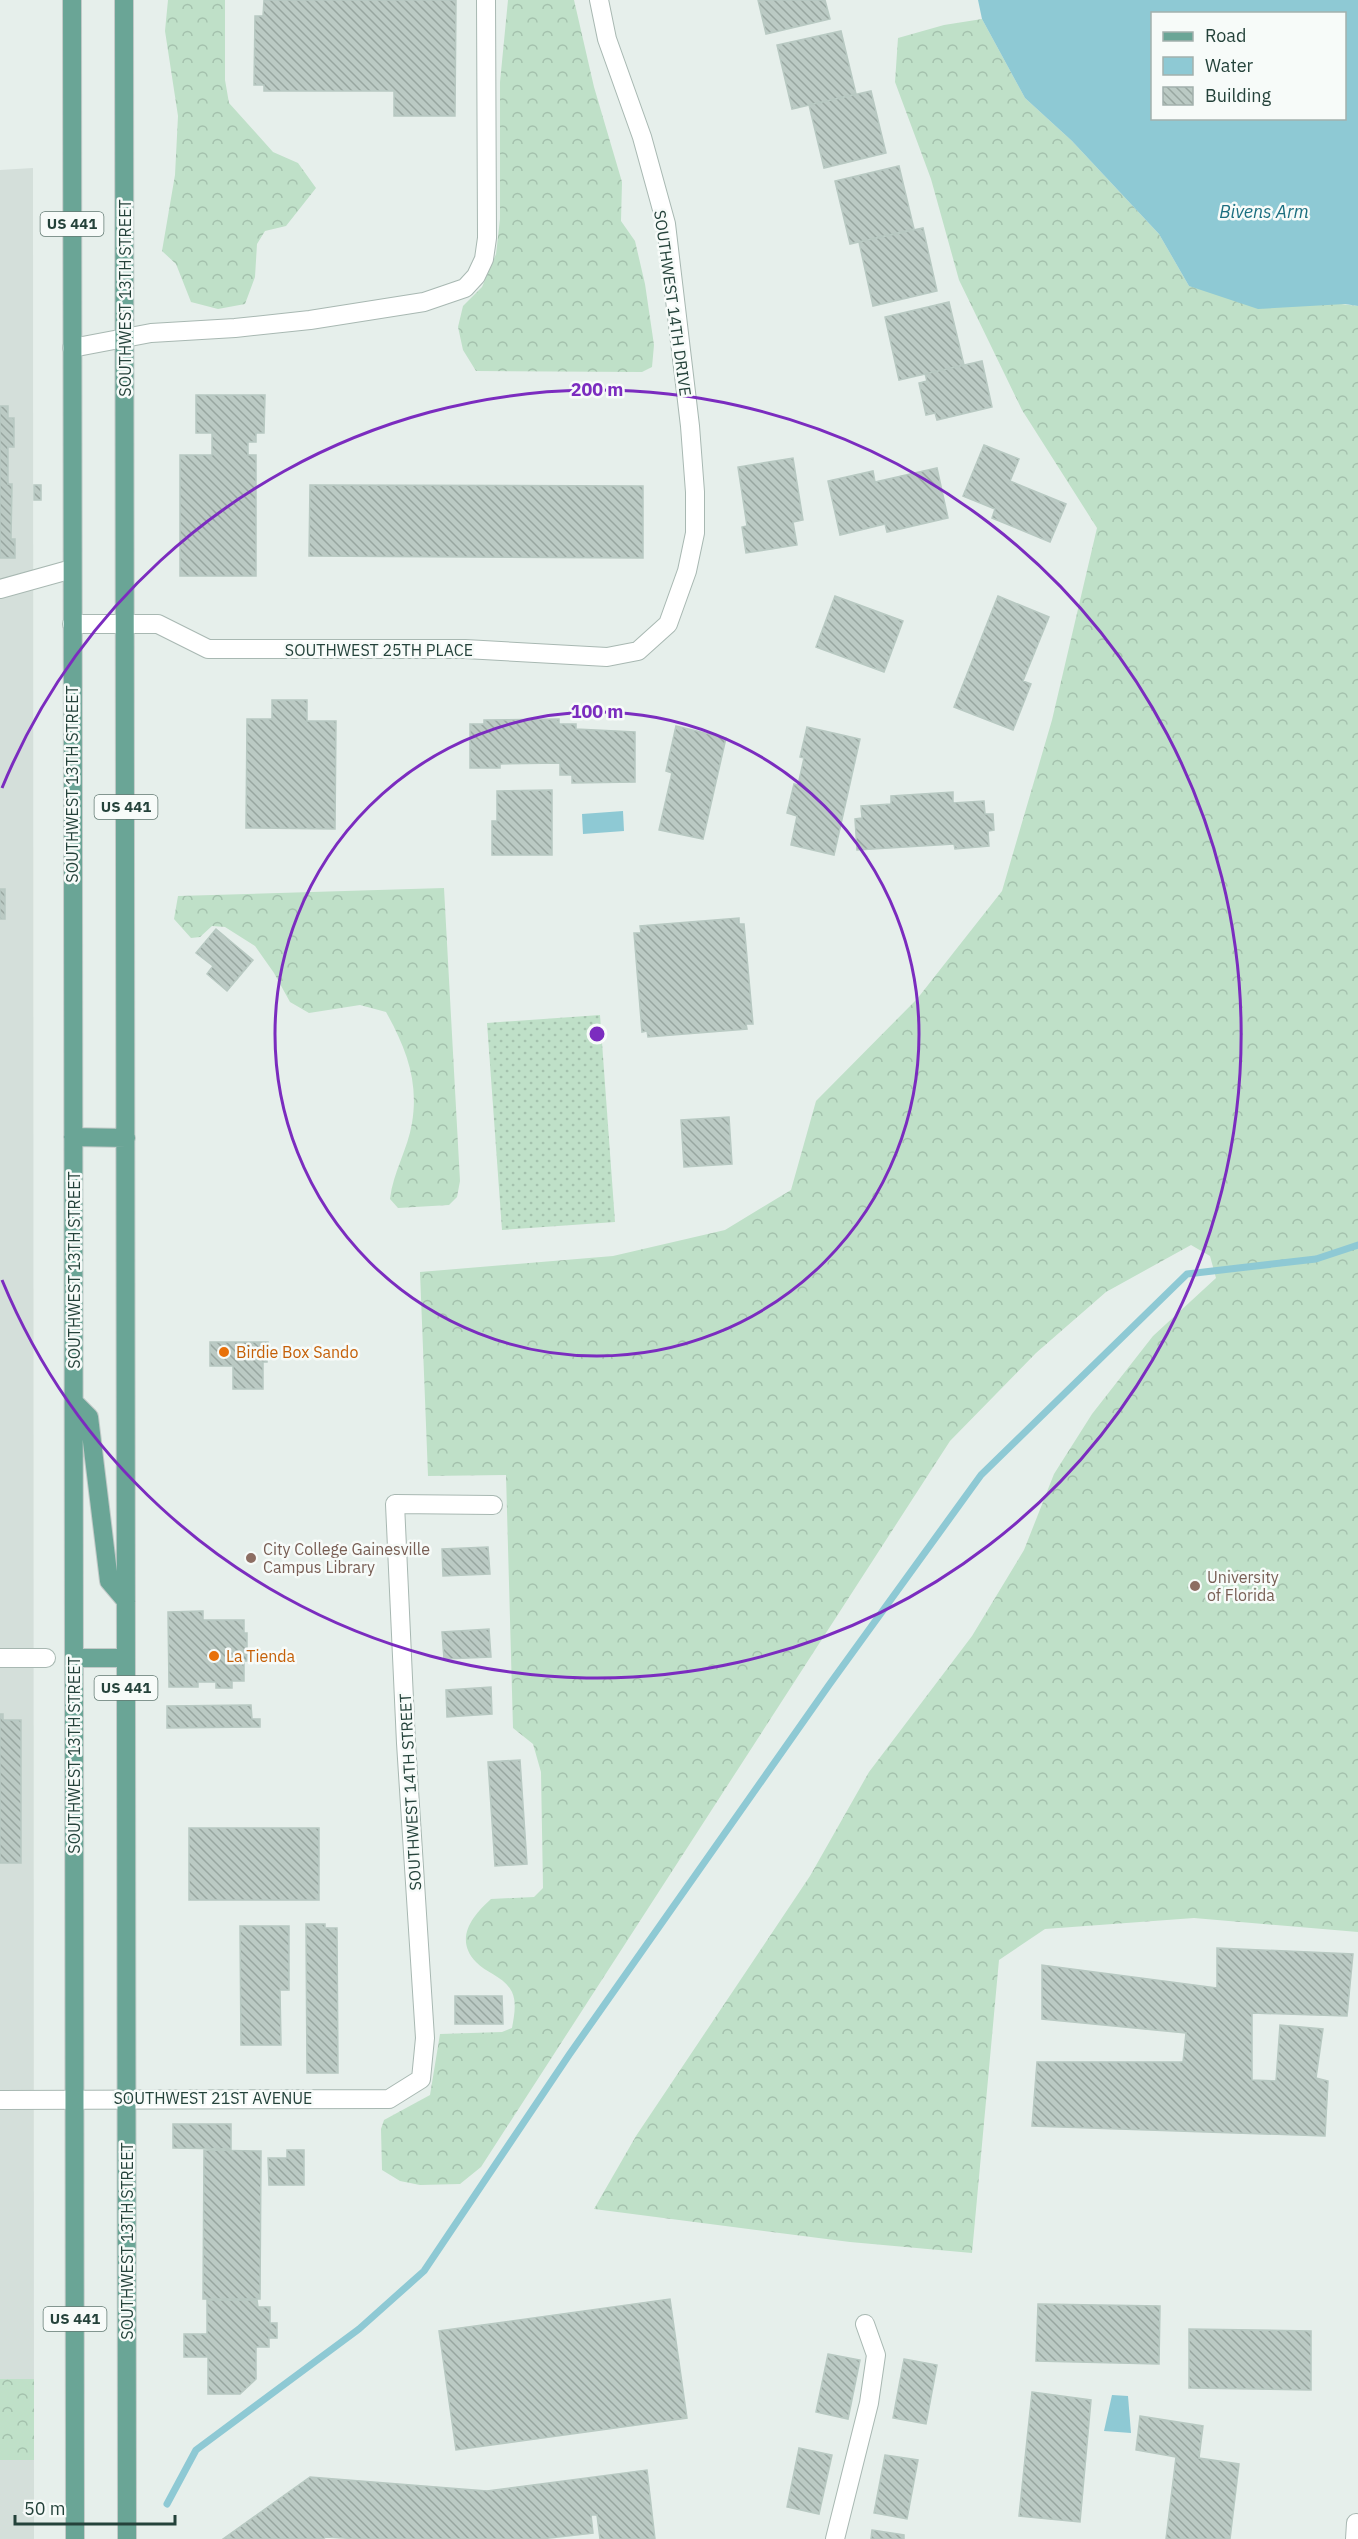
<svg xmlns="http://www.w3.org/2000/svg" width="1358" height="2539" viewBox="0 0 1358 2539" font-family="'IBM Plex Sans',sans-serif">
<defs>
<pattern id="grass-dots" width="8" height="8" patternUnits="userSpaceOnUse" patternTransform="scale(1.5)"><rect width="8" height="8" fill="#bfe0c8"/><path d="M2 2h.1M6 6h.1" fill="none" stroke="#a4c1ad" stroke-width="1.8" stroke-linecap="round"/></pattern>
<pattern id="forest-crowns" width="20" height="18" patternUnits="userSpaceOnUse" patternTransform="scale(1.5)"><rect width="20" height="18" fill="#bfe0c8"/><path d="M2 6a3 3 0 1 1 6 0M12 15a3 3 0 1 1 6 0" fill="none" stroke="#a4c1ad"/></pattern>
<pattern id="building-back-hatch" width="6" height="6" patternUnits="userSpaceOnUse" patternTransform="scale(1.5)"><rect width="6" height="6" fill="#bbcac4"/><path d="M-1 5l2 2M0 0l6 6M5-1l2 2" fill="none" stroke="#98a6a0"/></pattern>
</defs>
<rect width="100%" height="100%" fill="#e6efeb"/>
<path fill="#d4dfda" d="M33,168L34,2539H0V170Z"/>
<path fill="url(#grass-dots)" d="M600,1015L615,1222L502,1230L487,1023Z"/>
<path fill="url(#forest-crowns)" d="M168,0H225V80L229,103L273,152L298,163L316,188L286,226L265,231L257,244L255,277L245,304L218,309L191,302L176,264L162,251L175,175L178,116L165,31Z
M508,0H574L594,87L622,182L621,221L635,241L645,284L654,345L652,367L642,372L476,371L463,350L458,327L463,306L482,287L496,254L500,219V82Z
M982,19L1025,98L1072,141L1159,234L1189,286L1358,306V1932L1194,1918L1045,1929L999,1960L972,2253L850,2242L594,2209L636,2136L810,1876L869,1772L972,1636L1024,1550L1054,1474L1092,1414L1153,1336L1216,1278L1210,1256L1191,1245L1106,1292L1036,1353L950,1441L481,2167L460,2184L420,2185L400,2181L382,2170L381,2129L384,2120L430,2095L440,2034L502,2032L512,2028C514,2016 517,2003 512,1992C504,1976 487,1974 476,1962C454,1939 472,1916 491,1899L534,1897L543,1888L541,1772L533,1744L513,1728L506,1475L428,1476L420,1272L613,1256L725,1230L791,1190L816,1101L917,999L1002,891L1052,720L1097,528L1022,410L959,280L931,179L895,82L898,38L944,25Z
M444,888L460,1181L457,1197L449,1205L398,1208L390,1199C393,1172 408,1149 412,1123C419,1081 406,1048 386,1012L360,1005L309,1013L290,1002L274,973L255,946L225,927L212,926L200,937L191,938L174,919L178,896Z
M0,2379H34V2460H0Z"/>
<path fill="#8ec9d4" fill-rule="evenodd" d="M978,0H1358V306L1345,304L1258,309L1189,286L1159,234L1072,141L1025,98L982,19ZM1152,14H1344V118H1152Z
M623,811L624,831L583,834L582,814Z
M1112,2395L1128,2396L1131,2433L1104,2431Z"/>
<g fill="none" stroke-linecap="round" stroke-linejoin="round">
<path stroke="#8ec9d4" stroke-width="7" d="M167,2504L196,2450L359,2329L424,2271L569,2055L829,1685L981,1475L1187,1274L1316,1259L1358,1245"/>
</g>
<path fill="url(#building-back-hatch)" stroke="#b8c9c2" stroke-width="1.5" d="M264,0H456L455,116H394V91H264V85H254L255,16H263Z
M758,0H825L830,19L766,34Z
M841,31L856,94L792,109L777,45Z
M871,91L886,153L824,168L809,105Z
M899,166L914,229L850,244L835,181Z
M923,228L937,291L873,306L859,242Z
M949,302L964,365L899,380L885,317Z
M982,361L992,407L937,420L935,413L926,415L919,383L927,381L925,374Z
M196,395H265L264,433H256V442H248V455H256V576H180V455H212V433H196Z
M0,406H8V418H14V447H8V484H12L11,539H15V558H0Z
M984,445L1019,459L1010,481L1066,504L1050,542L992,518L995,509L963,496Z
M793,458L803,520L793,522L797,545L746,553L742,527L747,526L738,467Z
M937,468L948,518L887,532L885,524L840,535L828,481L873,471L875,482Z
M34,485H41V500H34Z
M310,485L643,486V558L309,556Z
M835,596L903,621L884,672L816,647Z
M998,596L1049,617L1023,681L1031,684L1013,730L954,707Z
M272,700H307V721H336L335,829L246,828L247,719H272Z
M559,719V724H576V729L635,732V782L572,783V775H560V763L500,764V768H470V724H484V720Z
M676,726L726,738L703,839L659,830L672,773L666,771Z
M807,727L860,739L834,855L791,845L797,816L787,813L794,784L798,785L804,758L800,757Z
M552,790V855H492V821H497V791Z
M953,792V803L984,801L985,814H993L994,830L988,831L989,846L955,849L954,844L857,850L855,819L862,818L861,806L891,804V796Z
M0,889H5V919H0Z
M739,918V924H744L753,1024H746L747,1029L648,1037L647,1031L642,1032L634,933H641L640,926Z
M216,929L253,960L227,991L207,974L213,966L196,953Z
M729,1117L732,1164L684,1167L681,1120Z
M210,1342H268L267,1362H263V1389H233V1366H210Z
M488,1547L490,1574L443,1576L442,1549Z
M203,1611V1620H244V1633H247V1661H244V1681H232V1688H216V1682H198V1687H169L168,1612Z
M489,1629L491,1657L444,1659L442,1632Z
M491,1687L492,1714L447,1717L446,1690Z
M251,1705L252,1719H260V1727L167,1728V1706Z
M0,1714H3V1720H21V1863H0Z
M520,1760L527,1864L495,1866L488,1762Z
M189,1828H319V1900H189Z
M306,1924H325V1928H337L338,2073H307Z
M240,1926H289V1990H280L281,2045H241Z
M1217,1948L1353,1954L1347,2016L1252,2013V2080L1276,2081L1280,2025L1323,2029L1316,2078L1328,2081L1325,2136L1032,2126L1037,2062H1183L1186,2033L1042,2019V1965L1217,1988Z
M455,1996H502L503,2024H455Z
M173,2124H231V2149L173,2148Z
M204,2150L261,2151L260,2299H203Z
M287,2150H304V2185H269L268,2158H287Z
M670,2299L687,2418L456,2450L439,2331Z
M207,2300H257L258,2307H270V2323H277V2338H269V2347H256V2379L240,2394H208V2357H184V2334H207Z
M1038,2304L1160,2306L1159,2364L1036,2361Z
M1189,2329L1311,2331V2390L1189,2388Z
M828,2354L860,2360L848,2419L816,2412Z
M904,2359L937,2365L926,2424L893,2418Z
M1032,2392L1091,2400L1080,2522L1019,2516Z
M1140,2416L1203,2426L1199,2458L1239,2464L1230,2539H1166L1176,2457L1136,2450Z
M799,2448L832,2455L819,2514L787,2507Z
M885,2455L918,2460L907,2519L874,2513Z
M647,2470L655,2539H600L597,2515H591L593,2533L541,2539H360L326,2537L323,2539H223L310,2477L487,2491Z
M872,2530L904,2535V2539H871Z"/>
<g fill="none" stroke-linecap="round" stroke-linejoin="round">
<g stroke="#a8b8b2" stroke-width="20">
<path id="minor" d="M72,348L151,333L235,328L310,320L424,302L465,288L476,276L484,259L487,238L486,0
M0,589L72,569
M72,624H158L208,649H465L607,657L638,651L668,624L687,571L695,533V492L690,426L666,224L642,137L607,39L599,0
M0,1658H46
M0,2100L389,2099L421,2079L425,2038L406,1743L395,1504L493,1505
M835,2539L869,2403L876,2355L865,2324
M1355,2539L1356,2523"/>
</g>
<g stroke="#c2cac8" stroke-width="20">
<path id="major" d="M72,0L75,2539
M124,0L127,2539
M73,1137L126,1138
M74,1402L89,1417L109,1581L126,1601
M74,1658H126"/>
</g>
<use href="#minor" stroke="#fff" stroke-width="18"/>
<use href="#major" stroke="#6aa596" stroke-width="18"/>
</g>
<g fill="none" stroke="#7b2cbf" stroke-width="3">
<circle cx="597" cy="1034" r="322"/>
<path d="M2 788A644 644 0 1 1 2 1280"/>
</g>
<g fill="#e8710a" stroke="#f7fbf9" stroke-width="2">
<circle cx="224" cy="1352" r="6"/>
<circle cx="214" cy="1656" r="6"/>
</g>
<g fill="#8d6e63" stroke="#f7fbf9" stroke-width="2">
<circle cx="251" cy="1558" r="6"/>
<circle cx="1195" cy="1586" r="6"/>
</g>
<g text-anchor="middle" stroke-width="5" stroke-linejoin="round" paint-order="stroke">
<g fill="#f7fbf9" stroke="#637a73" stroke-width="1.5">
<rect x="40.5" y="212" width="63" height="24" rx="4.5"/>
<rect x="94.5" y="795" width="63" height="24" rx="4.5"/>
<rect x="94.5" y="1676" width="63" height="24" rx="4.5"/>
<rect x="43.5" y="2307" width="63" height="24" rx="4.5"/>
</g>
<g font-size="15" font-weight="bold" fill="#24423a">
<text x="72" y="229">US 441</text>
<text x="126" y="812">US 441</text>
<text x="126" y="1693">US 441</text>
<text x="75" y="2324">US 441</text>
</g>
<g font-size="16" fill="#24423a" stroke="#f7fbf9">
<text transform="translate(125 298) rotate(-90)" y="6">SOUTHWEST 13TH STREET</text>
<text transform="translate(673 303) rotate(82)" y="6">SOUTHWEST 14TH DRIVE</text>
<text x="379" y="656">SOUTHWEST 25TH PLACE</text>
<text transform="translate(72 784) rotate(-90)" y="6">SOUTHWEST 13TH STREET</text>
<text transform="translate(74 1270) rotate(-90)" y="6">SOUTHWEST 13TH STREET</text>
<text transform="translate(74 1755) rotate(-90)" y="6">SOUTHWEST 13TH STREET</text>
<text transform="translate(410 1792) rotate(-93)" y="6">SOUTHWEST 14TH STREET</text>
<text x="213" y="2104">SOUTHWEST 21ST AVENUE</text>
<text transform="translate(127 2241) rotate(-90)" y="6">SOUTHWEST 13TH STREET</text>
</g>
<g font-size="16" fill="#c56008" stroke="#f7fbf9" text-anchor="start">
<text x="236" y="1358">Birdie Box Sando</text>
<text x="226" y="1662">La Tienda</text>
</g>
<g font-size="16" fill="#785e54" stroke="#f7fbf9" text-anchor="start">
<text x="263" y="1555">City College Gainesville<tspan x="263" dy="18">Campus Library</tspan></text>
<text x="1207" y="1583">University<tspan x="1207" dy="18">of Florida</tspan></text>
</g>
<g font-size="18" font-style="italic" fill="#1c6f80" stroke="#f7fbf9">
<text x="1264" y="218">Bivens Arm</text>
</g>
</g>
<circle cx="597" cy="1034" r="9" fill="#7b2cbf" stroke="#f7fbf9" stroke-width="3"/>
<g font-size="18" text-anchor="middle" font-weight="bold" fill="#7b2cbf" stroke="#f7fbf9" stroke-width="5" stroke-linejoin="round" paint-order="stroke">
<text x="597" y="396">200 m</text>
<text x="597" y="718">100 m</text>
</g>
<rect x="1151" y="12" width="195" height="108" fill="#f7fbf9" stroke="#a3b1ad" stroke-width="1.5"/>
<rect x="1163" y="32" width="30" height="9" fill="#6aa596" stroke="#a3b1ad" stroke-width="1.5"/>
<text x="1205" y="42" font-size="18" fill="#24423a">Road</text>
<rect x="1163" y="57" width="30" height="18" fill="#8ec9d4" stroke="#a3b1ad" stroke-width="1.5"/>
<text x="1205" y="72" font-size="18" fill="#24423a">Water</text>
<rect x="1163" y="87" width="30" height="18" fill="url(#building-back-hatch)" stroke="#a3b1ad" stroke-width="1.5"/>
<text x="1205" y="102" font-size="18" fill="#24423a">Building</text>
<path d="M15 2515v9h160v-9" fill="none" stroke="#24423a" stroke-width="3"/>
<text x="24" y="2515" font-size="18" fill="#24423a" stroke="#f7fbf9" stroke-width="4.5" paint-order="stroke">50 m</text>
</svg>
